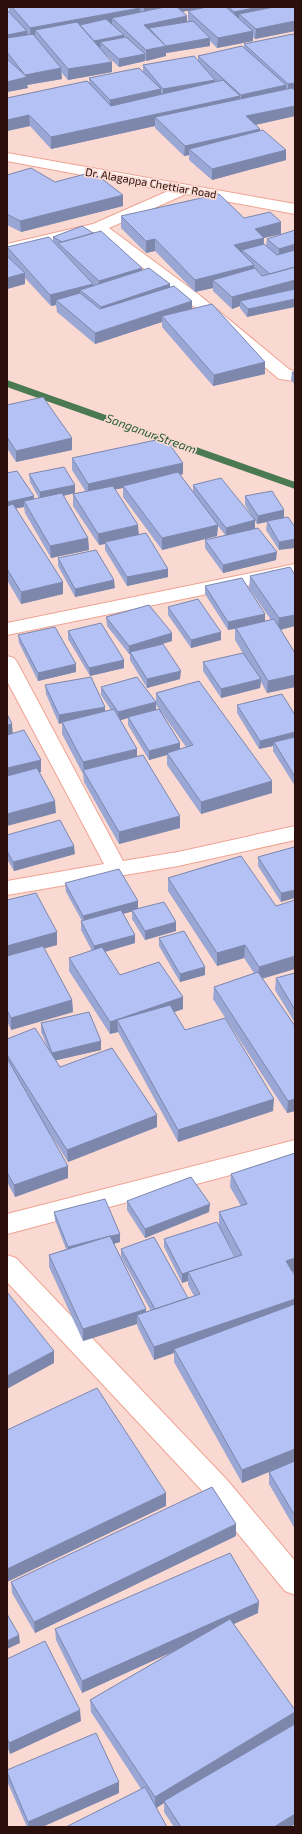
<svg xmlns="http://www.w3.org/2000/svg" width="302" height="1834" viewBox="0 0 302 1834" font-family="'Exo 2',sans-serif">
<rect width="100%" height="100%" fill="#fad9d2"/>
<g fill="none" stroke-linecap="round" stroke-linejoin="round">
<path fill="#4a7952" fill-rule="evenodd" d="M7,380L295,482V489L7,387Z"/>
<g stroke="#efa392" stroke-width="2">
<path id="minor" d="M7,7H19L17,10L7,12Z
M7,153L295,204V214L186,194L109,228L198,294L290,370L295,371V381L279,379L186,300L95,232L7,254V244L93,224L168,191L7,161Z
M295,564V576L7,635V623Z
M7,656L14,658L17,662L123,861L178,852L295,826V840L178,866L7,895V881L104,864L7,681Z
M295,1140V1158L7,1234V1214Z
M7,1255L16,1258L228,1481L295,1561V1595L285,1591L208,1497L7,1282Z"/>
</g>
<use href="#minor" fill="#fff" fill-rule="evenodd"/>
</g>
<path fill="#9aa6d3" fill-rule="evenodd" d="M8,7H295V31L255,39L253,37V41L217,48L210,41V46L166,53V56L146,61L145,59V61L119,67L102,51L112,62V72L68,80L61,72L62,79L27,85L28,88L7,92V10L9,12ZM191,10L188,11V22H187L182,12Z
M293,34L295,116L255,125L260,131L286,150V160L212,180L189,160V155L184,156L155,128V126L51,149L30,126L7,131V98L89,83V78L143,71V65L198,61V56L244,48V44Z
M7,175L123,206L21,232L7,225Z
M121,216L244,218L281,222V234L264,238V244L266,246L267,239L295,230L247,317L240,308V306L232,309L213,291V288L195,292L155,251L146,253L121,228Z
M93,234L142,270L170,284V287L192,301V309L265,374L213,386L162,327V322L95,344L57,312L56,305L51,306L25,278V284L7,289V247L53,241V237Z
M292,372H295V385L291,380Z
M7,405L72,450L16,462L7,448Z
M72,458L183,474L180,475L193,492V485L255,520V528L276,560L223,573L205,548V540L225,535L218,526L217,536L162,550L123,497V488L115,489L139,534L168,569V577L127,586L105,550V544L99,545L73,506V494L86,492L72,470Z
M7,473L34,499L39,498L30,482L29,474L75,493L63,496L88,538L89,550L51,558L25,513L24,507L16,508L63,594L21,604L7,580Z
M245,496L284,510L279,550L266,530L267,522L257,524L245,505Z
M58,558L115,588L75,597L58,566Z
M295,575V626L281,630L295,653V687L267,693L261,682L260,688L221,698L203,671V662L245,657L235,640V629L228,630L205,594V586L265,614V621L271,620L249,588L250,576Z
M168,607L221,632V640L191,648L168,615Z
M106,617L172,633V641L162,644L180,679L147,688L130,660V654H129L107,626Z
M68,631L124,668L90,676L68,639Z
M18,635L76,672L38,681L19,643Z
M45,685L105,711L111,710L101,695V687L156,710L159,709L156,705V693L272,793L201,814L167,765V755L149,760L128,725V718L120,720L137,749V756L180,828L119,844L84,782L83,774L62,734V723L59,724L46,694ZM160,710L186,747L180,749V743Z
M237,705L295,715V786L273,751V746L259,749L237,713Z
M7,835L75,854L14,871L7,859Z
M294,847L281,902L258,866V857Z
M241,856L263,979L295,1026V1111L287,1113L213,999L214,987L254,973L244,958L217,966L168,891V878Z
M65,883L138,901V909L176,931L145,940L132,919V911L123,914L135,943L105,952L120,975L183,997V1009L174,1012L185,1030L273,1111L178,1142L118,1032L110,1034L69,971V958L92,951L81,930V921H82L66,892Z
M7,900L57,945L44,948L72,1000L73,1012L11,1030L7,1021Z
M159,938L205,975L180,982L159,946Z
M295,973V1023L275,990L276,978Z
M41,1023L101,1041V1050L56,1060L60,1067L157,1127L68,1162L49,1132L68,1178L15,1197L7,1182V1039L48,1048L41,1032Z
M295,1153V1271L293,1272L295,1276V1529L269,1484V1472L289,1464L242,1483L174,1362V1353L154,1360L138,1328L137,1324L83,1341L49,1267V1255L66,1249L55,1220L54,1212L120,1242L114,1244L146,1309V1312L151,1311L121,1257V1249L188,1298L194,1296L188,1285V1281L182,1283L164,1247V1239L219,1225V1212L241,1206L230,1187L231,1174ZM219,1226L232,1250L236,1257H235Z
M127,1201L209,1212L145,1238L127,1210Z
M236,1536L35,1633L12,1593L11,1582Z
M258,1613L233,1624L295,1710V1724L272,1737L291,1827H174L164,1812V1803L156,1808L141,1789L91,1712L90,1700L176,1650L82,1693L56,1640L55,1629Z
M7,1659L81,1721L10,1754L7,1747Z
M7,1770L119,1793L42,1827H27L7,1781Z"/>
<path fill="#7d87ac" d="M151,7H210L144,18V8Z
M259,7H295L239,14V21L234,22V12Z
M140,8V19L112,18V24L82,29L35,30V37L31,38L30,28Z
M187,16V27L149,28V34L144,25Z
M295,21V31L255,39L256,29Z
M27,31L28,42L7,46V35Z
M253,31V41L217,48L218,38Z
M124,35V42H100L101,47L94,48V41Z
M210,38V46L166,53V56L146,61V50Z
M145,54V61L119,67V59Z
M112,62V72L68,80V69Z
M61,68L62,79L27,85L28,88L7,92V82L25,75Z
M215,80L214,90L163,99V89Z
M295,83V93L288,95V84Z
M286,85V96L241,106V95Z
M161,89V100L110,110V100Z
M240,96V107L155,117V126L51,149V137Z
M295,106V116L246,127V116Z
M29,115L30,126L7,131V120Z
M260,129V140L189,149V155L184,156L185,146Z
M286,150V160L212,180V169Z
M123,195V206L21,232L20,221Z
M281,222V234L264,238L263,250H242V255L234,245L255,229Z
M155,239V251L146,253V241Z
M295,244V252L279,257V249Z
M254,265V277L213,280V288L195,292V280Z
M142,268V279L99,292V281Z
M25,273V284L7,289V278Z
M295,280V291L240,301V306L232,309V297Z
M93,284V296L80,290V299L56,300V305L51,306L50,295Z
M170,284V296L101,319V307Z
M295,299V307L247,317L248,309Z
M192,301V312L162,316V322L95,344V333Z
M265,362V374L213,386L214,375Z
M72,438V450L16,462V451Z
M183,463V474L124,487L123,486V488L88,495V484Z
M75,485V493L40,501V492Z
M34,496V504L24,501V507L7,510V502Z
M284,510V518L257,524L258,516Z
M255,520V529L226,536V528Z
M138,525L139,536L105,542V544L99,545L98,534Z
M218,525L217,536L162,550V538Z
M88,538L89,550L51,558L50,546Z
M295,539V548L279,550V542Z
M277,552L276,560L223,573V565Z
M168,569V577L127,586V577Z
M114,580L115,588L75,597V589Z
M63,582V594L21,604V592Z
M265,614V622L228,630V622Z
M295,615V626L278,630L279,618Z
M221,632V640L191,648V640Z
M172,633V641L131,653L130,652V654H129V646Z
M124,660V668L90,676L89,668Z
M76,664V672L38,681V673Z
M181,671L180,679L147,688V679Z
M295,675V687L267,693L268,681Z
M261,679L260,688L221,698V689Z
M156,702V710L118,721V712Z
M105,707V715L62,722V723L59,724V715Z
M12,724L13,736L7,737V725Z
M295,732V741L274,742L273,746L259,749L260,741Z
M180,743V752L167,753V755L149,760V751Z
M137,749V761L84,770L83,762Z
M41,760V772L7,781V768Z
M272,781V793L201,814V802Z
M55,801L56,813L7,826V814Z
M180,816V828L119,844V832Z
M74,846L75,854L14,871L13,862Z
M295,890V898L281,902V893Z
M138,901V910L84,924L83,916Z
M176,922V931L145,940V931Z
M57,932V945L7,959V946Z
M135,935V943L94,955V946Z
M245,945L244,958L217,966V953Z
M295,956V969L258,980L259,967Z
M205,967V975L180,982V974Z
M183,997V1009L123,1030L117,1020L118,1032L110,1034V1022Z
M72,1000L73,1012L11,1030V1018Z
M101,1041V1050L53,1061L52,1053Z
M274,1099L273,1111L178,1142V1130Z
M295,1099V1111L287,1113L288,1101Z
M157,1115V1127L68,1162L67,1150Z
M68,1166V1178L15,1197L14,1185Z
M210,1204L209,1212L145,1238V1229Z
M120,1234V1242L69,1256L68,1247Z
M295,1258V1271L286,1274V1261Z
M188,1272V1281L182,1283V1274Z
M295,1299V1312L174,1349V1353L154,1360V1347Z
M146,1309V1321L137,1315V1324L83,1341V1329Z
M54,1351V1363L7,1389V1376Z
M295,1449V1461L242,1483V1470Z
M166,1493V1506L7,1582V1569Z
M236,1524V1536L35,1633L34,1622Z
M259,1602L258,1613L82,1693V1681Z
M19,1635L20,1643L7,1649V1641Z
M80,1710L81,1721L10,1754L9,1743Z
M295,1712V1724L165,1802L164,1801V1803L155,1809V1797Z
M119,1782V1793L42,1827H29L28,1822Z
M295,1814V1824L291,1827H274Z"/>
<path fill="#b3c1f5" stroke="#7d87ac" d="M12,7H139L140,8L30,28Z
M165,7H177L187,16L144,25L166,46L146,50L112,18Z
M207,7H226L253,31L218,38L188,11Z
M229,7H259L234,12Z
M274,7H295V21L256,29L239,14Z
M7,10L27,31L7,35Z
M106,19L124,35L94,41L80,25Z
M193,21L210,38L166,46L149,28Z
M77,22L112,62L68,69L35,30Z
M33,34L61,68L25,75L7,52V38Z
M293,34L295,35V83L288,84L244,44Z
M126,37L145,54L119,59L100,42Z
M242,46L286,85L241,95L198,56Z
M194,56L215,80L163,89L143,65Z
M7,59L27,77L7,82Z
M139,68L161,89L110,100L89,78Z
M223,80L240,96L51,137L29,115L7,120V98L87,81L111,106Z
M292,88L295,90V106L246,116L260,129L185,146L155,117Z
M263,130L286,150L212,169L189,149Z
M31,168L55,182L93,172L123,195L20,221L7,214V175Z
M219,194L244,218L270,212L281,222L255,229L264,238L234,245L254,265L195,280L155,239L146,241L121,216Z
M82,226L93,233L80,237L62,242L53,237Z
M295,230V244L279,249L267,239Z
M101,231L142,268L99,281L58,243Z
M49,237L93,284L50,295L7,247Z
M264,244L277,255L295,250V267L270,274L242,250Z
M7,256L25,273L7,278Z
M295,267V280L232,297L213,280L255,268L262,276Z
M149,268L170,284L101,307L80,290Z
M174,286L192,301L95,333L56,300L80,293L100,309Z
M295,289V299L248,309L240,301Z
M212,304L265,362L214,375L162,316Z
M292,372H295V376Z
M43,397L72,438L16,451L7,437V405Z
M165,438L183,463L88,484L72,458Z
M64,467L75,485L40,492L29,474Z
M17,471L34,496L7,502V473Z
M178,472L218,525L162,538L123,486Z
M221,478L255,520L226,528L193,485Z
M113,486L138,525L98,534L73,494Z
M272,491L284,510L258,516L245,496Z
M62,493L88,538L50,546L24,501Z
M13,504L63,582L21,592L7,569V506Z
M288,517L295,527V539L279,542L267,521Z
M258,528L277,552L223,565L205,540Z
M146,533L168,569L127,577L105,542Z
M96,550L114,580L75,589L58,558Z
M290,567L295,575V615L279,618L250,576Z
M242,578L265,614L228,622L205,586Z
M198,599L221,632L191,640L168,607Z
M149,605L172,633L129,646L106,617Z
M274,619L295,653V675L268,681L236,628Z
M101,623L124,660L89,668L68,631Z
M55,627L76,664L38,673L18,635Z
M163,644L181,671L147,679L130,652Z
M243,653L261,679L221,689L203,662Z
M91,677L105,707L59,715L45,685Z
M137,677L156,702L118,712L101,687Z
M199,681L272,781L201,802L167,753L193,745L156,693Z
M282,694L295,715V732L260,741L237,705Z
M114,709L137,749L83,762L62,722Z
M159,709L180,743L149,751L128,717Z
M7,714L12,724L7,725Z
M24,730L41,760L7,768V735Z
M295,737V777L274,742Z
M143,755L180,816L119,832L83,770Z
M37,768L55,801L7,814V776Z
M60,820L74,846L13,862L7,851V835Z
M294,847L295,849V890L281,893L258,857Z
M241,856L276,906L295,900V956L259,967L245,945L217,953L168,878Z
M119,869L138,901L83,916L65,883Z
M36,893L57,932L7,946V900Z
M164,902L176,922L145,931L132,910Z
M121,910L135,935L94,946L81,921Z
M184,931L205,967L180,974L159,938Z
M43,946L72,1000L11,1018L7,1010V956Z
M102,947L120,975L159,962L183,997L110,1022L69,958Z
M258,972L295,1026V1099L288,1101L214,987Z
M295,973V1010L276,978Z
M170,1005L185,1030L225,1018L274,1099L178,1130L117,1020Z
M89,1012L101,1041L52,1053L41,1023Z
M35,1028L60,1067L112,1048L157,1115L67,1150L7,1055V1039Z
M7,1058L68,1166L14,1185L7,1172Z
M295,1153V1258L286,1261L295,1276V1299L154,1347L137,1315L200,1294L188,1272L242,1255L219,1212L247,1204L231,1174Z
M191,1177L210,1204L145,1229L127,1201Z
M105,1199L120,1234L111,1236H110L68,1247L54,1212Z
M217,1222L235,1257L182,1274L164,1239Z
M110,1236L146,1309L83,1329L49,1255Z
M154,1237L188,1298L155,1309L121,1249Z
M7,1292L54,1351L7,1376Z
M295,1304V1449L242,1470L174,1349Z
M97,1388L166,1493L7,1569V1430Z
M295,1461V1516L269,1472Z
M212,1487L236,1524L34,1622L11,1582Z
M230,1553L259,1602L82,1681L55,1629Z
M7,1614L19,1635L7,1641Z
M230,1619L295,1710V1712L155,1797L90,1700Z
M45,1641L80,1710L9,1743L7,1738V1659Z
M295,1724V1814L274,1827H181L164,1801Z
M96,1733L119,1782L28,1822L7,1772V1770Z
M145,1787L167,1827H66Z"/>
<g text-anchor="middle" stroke-width="3.5" stroke-linejoin="round" paint-order="stroke">
<g font-size="11" fill="#2a0f0a" stroke="#fad9d2">
<text transform="translate(151 183) rotate(10)" y="4">Dr. Alagappa Chettiar Road</text>
</g>
<g font-size="12" font-style="italic" fill="#205a35" stroke="#fad9d2">
<text transform="translate(151 434) rotate(20)" y="4">Sanganur Stream</text>
</g>
</g>
<rect width="302" height="1834" fill="none" stroke="#2a0f0a" stroke-width="16"/>
</svg>
